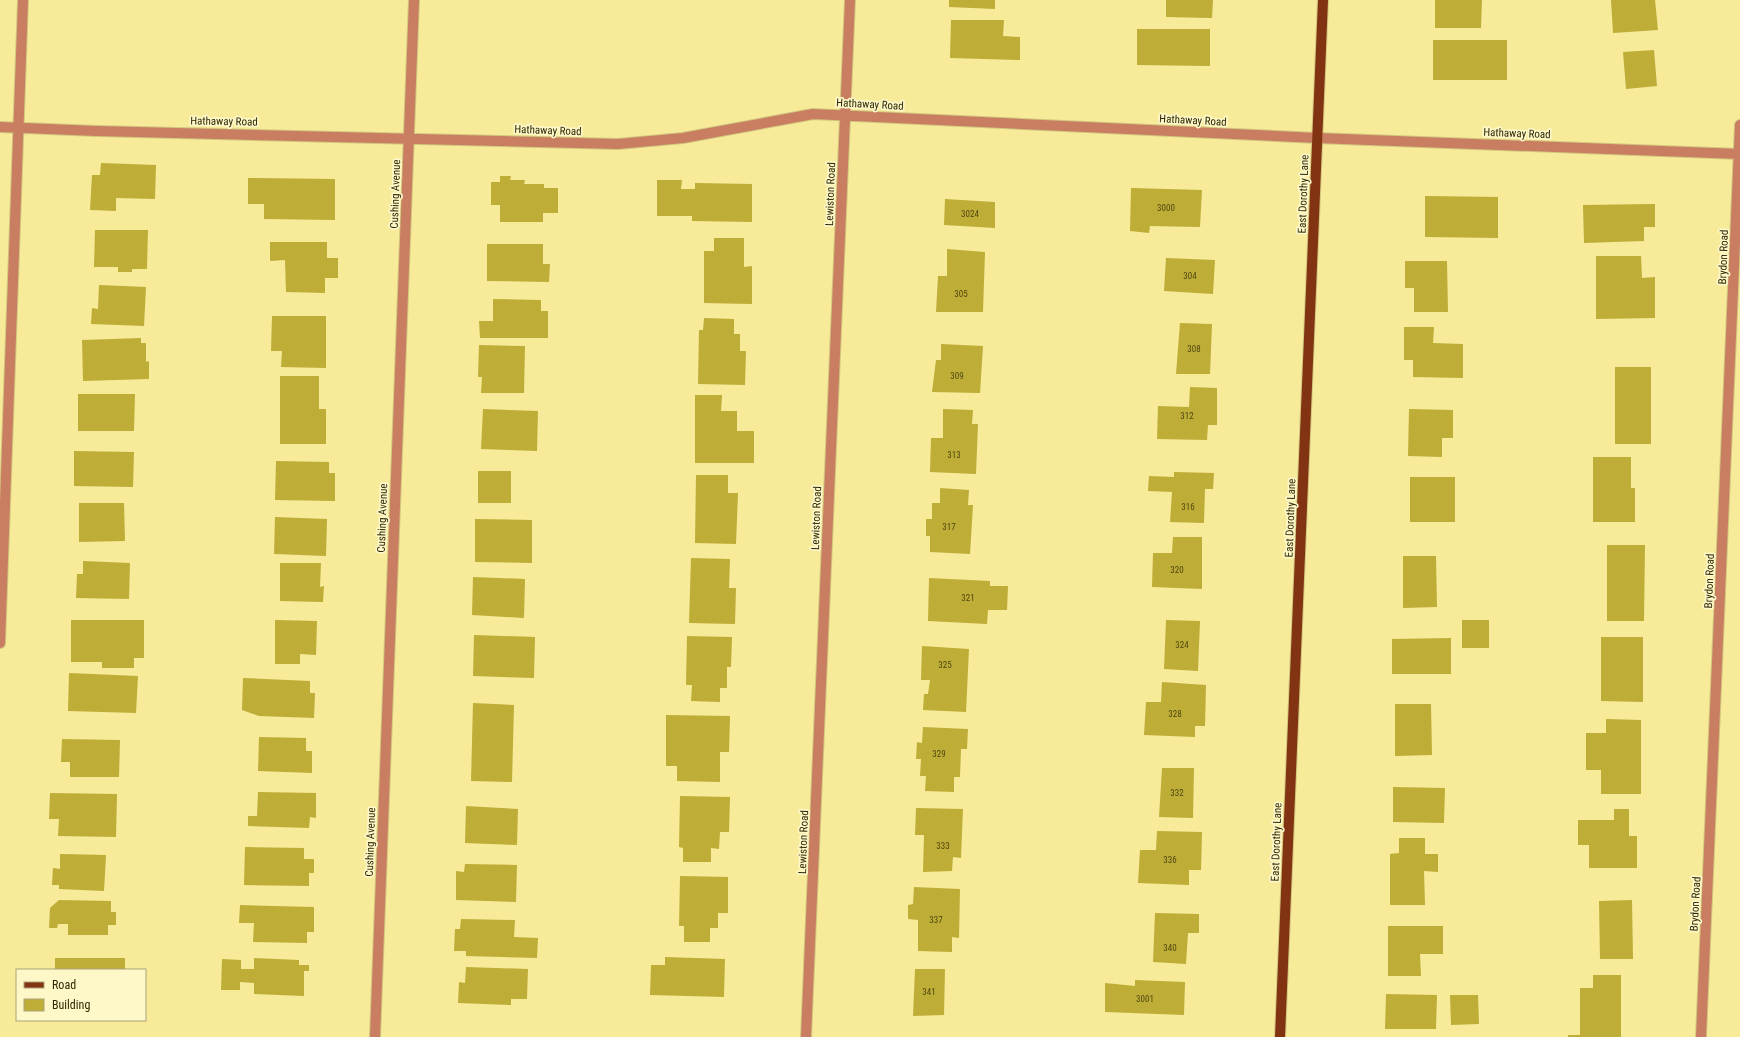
<svg xmlns="http://www.w3.org/2000/svg" width="1740" height="1037" viewBox="0 0 1740 1037" font-family="'Roboto Condensed',sans-serif">
<rect width="100%" height="100%" fill="#f7ea99"/>
<path fill="#bead37" d="M949,0H995V9L949,7Z
M1166,0H1213L1212,18L1166,17Z
M1435,0H1482L1481,28H1435Z
M1611,0H1655L1658,30L1613,33Z
M951,20H1004L1003,36L1020,37V60L950,58Z
M1137,29H1210V66L1137,65Z
M1433,40H1507V80H1433Z
M1654,50L1657,86L1626,89L1623,52Z
M101,163L156,165L155,199L116,198V211L90,210L92,175H100Z
M500,176H511L510,180H525L524,184H544V188H558V213H543V222H500V205H491V182H500Z
M248,178L335,179V220L264,219V204H248Z
M657,180H682L681,189H695V183L752,184V222L692,221V216H657Z
M1131,188L1202,190L1200,227L1150,226L1149,233L1130,231Z
M1425,196L1498,197V238L1425,237Z
M945,199L995,202V228L944,225Z
M1655,204V227H1644V241L1584,243L1583,205Z
M95,230H148L147,269H132V272H118V267H94Z
M714,238H744V267L752,266V304L704,303V251H714Z
M270,242H327V258H338V278H325V293L286,292L285,260L270,261Z
M487,244H543V264H550L549,282L487,281Z
M947,249L985,252L983,312H936L938,276H947Z
M1596,256H1641L1642,278L1655,277V318L1596,319Z
M1166,258L1215,260L1213,294L1164,291Z
M1405,261H1447L1448,312H1414V288H1405Z
M99,285L146,287L144,326L91,324L92,308L98,309Z
M493,299L541,300V311H548V338H480L479,321H493Z
M272,316H326V368L281,367L282,351H271Z
M704,318L734,319V334H740V351H746L745,385L698,384L699,330H703Z
M1180,323L1212,324L1210,374H1176Z
M1404,327H1434L1433,343L1463,344V378L1413,377V360H1404Z
M141,338V343H146V362L149,361V379L83,381L82,340Z
M941,344L983,346L980,393L932,392L936,360H941Z
M479,345L525,346L524,393H481L482,377H478Z
M1615,367H1651V444H1615Z
M280,376H319V409H326V444H280Z
M1190,387L1217,388V425H1208L1207,440L1157,439L1158,406L1189,407Z
M78,394H135L134,431H78Z
M695,395H722L721,411H737V431H754V463H695Z
M483,409L538,411L537,451L481,449Z
M943,409L973,410L972,424H978L976,474L930,472L931,438H943Z
M1409,409L1453,410V438H1442V457L1408,456Z
M74,451L134,452L133,487L74,486Z
M1593,457H1631V488H1635V522H1593Z
M276,461L329,462V473H335V501L275,500Z
M478,471H511V503H478Z
M1174,472L1214,473L1213,489H1205L1204,523L1170,522L1172,492L1148,491L1149,476L1174,477Z
M696,475H728V493H738L736,544L695,543Z
M1410,477H1455V522H1410Z
M940,488L969,490L968,505H973L970,554L930,552V536H926V519H932V503H940Z
M79,503H124L125,541L79,542Z
M275,517L327,519L326,556L274,554Z
M475,519L532,520V563L475,562Z
M1173,537H1202V589L1152,587L1153,553H1172Z
M1607,545H1645L1644,621H1607Z
M1403,556H1436L1437,607L1403,608Z
M691,558L730,559L729,588H736L735,624L689,623Z
M83,561L130,563L129,599L76,598L77,574H83Z
M280,563H321L320,587L324,586L323,602L280,601Z
M473,577L525,579L524,618L472,615Z
M929,578L990,581V586H1008L1007,610H988L987,624L928,621Z
M71,620H144V658H134V668H102V662H71Z
M275,620L317,621L316,655L300,654V664H275Z
M1166,620L1200,621L1198,671L1164,669Z
M1462,620H1489V648H1462Z
M474,635L535,637L534,678L473,676Z
M687,636L732,637L731,667H727V688H720V702L691,701L692,685H686Z
M1601,637H1643V702L1601,701Z
M1451,638V674H1392V639Z
M922,646L969,649L966,712L923,710L924,694H928L930,680H921Z
M69,673L138,676L136,713L68,711Z
M243,678L310,681V693H315L314,718L259,716L242,710Z
M1162,682L1206,685L1205,726H1195V737L1144,735L1146,702H1161Z
M473,703L514,705L512,782L471,781Z
M1395,704H1431L1432,755L1395,756Z
M666,715L730,716L729,752H720V782L677,781V766H666Z
M1606,719L1641,720V794H1601V770H1586V733H1606Z
M923,727L968,729L967,749H961L960,777H954V792L925,791L926,776H920L921,759H916L917,742L922,743Z
M259,737L306,738V751H312V773L258,771Z
M62,739L120,740L119,777H70V762H61Z
M1162,768H1194L1193,818L1159,817Z
M1393,787L1445,788L1444,823L1393,822Z
M258,792L316,793V818L310,817L309,828L248,826V816H257Z
M50,793L117,794L116,837L58,836L59,819H49Z
M680,796L730,797L729,832H720L719,849L711,848V862H683V848L679,847Z
M466,806L518,809L517,845L465,843Z
M916,808L963,809L961,858L953,857L952,871L923,872L924,835H915Z
M1614,809H1629V836H1637V868H1589V845H1578V820H1614Z
M1157,831L1202,832L1201,870H1189V885L1138,883L1140,850H1156Z
M1399,838H1425V854H1438V872L1424,871L1425,905H1390V854L1399,853Z
M245,847L304,848V859H314V873H309V886L244,885Z
M60,854L106,855L104,891L59,889V885H52L53,868L60,869Z
M465,864L517,865L516,902L456,900V871L464,872Z
M680,876L728,877V913H718V928H710V942H684V926H679Z
M914,887L960,889L959,938L952,937V952L918,951V920L908,919V905L913,904Z
M59,900L111,901V912H116V925H108V935H68V924H58L57,928H49L50,908Z
M1632,900L1633,959H1600L1599,901Z
M240,905L314,907V932H307V943L253,942L254,923H239Z
M1155,913L1199,914V933H1188L1186,964L1153,962Z
M461,919L515,920L514,937L538,938L537,958L466,956V951H454L455,929H460Z
M1388,926H1443V954H1420L1421,976H1388Z
M665,957L725,959L724,997L650,995L651,965H665Z
M55,958H125V970H55Z
M254,958L299,960V965H309V971H304V996L254,994V983L240,982V990H221L222,959L241,960V969H254Z
M466,967L528,969L527,999H511V1005L458,1003L459,982L465,983Z
M915,969H945L944,1015L913,1016Z
M1593,975H1621V1037H1568V1035H1580V988H1593Z
M1135,980L1185,982L1184,1015L1105,1012V983L1135,986Z
M1386,994L1437,995L1436,1029H1385Z
M1450,995H1478L1479,1024L1451,1025Z"/>
<g fill="none" stroke-linecap="round" stroke-linejoin="round">
<g stroke="#d2c77e" stroke-width="12">
<path id="street" d="M0,127L97,131L618,144L683,138L813,114L1317,138L1740,154
M0,643L23,0
M375,1037L414,0
M806,1037L850,0
M1701,1037L1740,125"/>
</g>
<g stroke="#d2c77e" stroke-width="12">
<path id="primary" d="M1280,1037L1323,0"/>
</g>
<use href="#street" stroke="#c97d61" stroke-width="10"/>
<use href="#primary" stroke="#813312" stroke-width="10"/>
</g>
<g text-anchor="middle" stroke-width="3.5" stroke-linejoin="round" paint-order="stroke">
<g font-size="9" fill="#504811">
<text x="1166" y="211">3000</text>
<text x="970" y="217">3024</text>
<text x="1190" y="279">304</text>
<text x="961" y="297">305</text>
<text x="1194" y="352">308</text>
<text x="957" y="379">309</text>
<text x="1187" y="419">312</text>
<text x="954" y="458">313</text>
<text x="1188" y="510">316</text>
<text x="949" y="530">317</text>
<text x="1177" y="573">320</text>
<text x="968" y="601">321</text>
<text x="1182" y="648">324</text>
<text x="945" y="668">325</text>
<text x="1175" y="717">328</text>
<text x="939" y="757">329</text>
<text x="1177" y="796">332</text>
<text x="943" y="849">333</text>
<text x="1170" y="863">336</text>
<text x="936" y="923">337</text>
<text x="1170" y="951">340</text>
<text x="929" y="995">341</text>
<text x="1145" y="1002">3001</text>
</g>
<g font-size="11" fill="#2c2704" stroke="#fef7c8">
<text transform="translate(870 104) rotate(3)" y="4">Hathaway Road</text>
<text transform="translate(1193 120) rotate(3)" y="4">Hathaway Road</text>
<text transform="translate(224 121) rotate(1)" y="4">Hathaway Road</text>
<text transform="translate(548 130) rotate(2)" y="4">Hathaway Road</text>
<text transform="translate(1517 133) rotate(2)" y="4">Hathaway Road</text>
<text transform="translate(395 194) rotate(-88)" y="4">Cushing Avenue</text>
<text transform="translate(830 194) rotate(-88)" y="4">Lewiston Road</text>
<text transform="translate(1303 194) rotate(-88)" y="4">East Dorothy Lane</text>
<text transform="translate(1723 257) rotate(-88)" y="4">Brydon Road</text>
<text transform="translate(382 518) rotate(-88)" y="4">Cushing Avenue</text>
<text transform="translate(816 518) rotate(-88)" y="4">Lewiston Road</text>
<text transform="translate(1290 518) rotate(-88)" y="4">East Dorothy Lane</text>
<text transform="translate(1709 581) rotate(-88)" y="4">Brydon Road</text>
<text transform="translate(370 842) rotate(-88)" y="4">Cushing Avenue</text>
<text transform="translate(803 842) rotate(-88)" y="4">Lewiston Road</text>
<text transform="translate(1276 842) rotate(-88)" y="4">East Dorothy Lane</text>
<text transform="translate(1695 904) rotate(-87)" y="4">Brydon Road</text>
</g>
</g>
<rect x="16" y="969" width="130" height="52" fill="#fef7c8" stroke="#aaa47a"/>
<rect x="24" y="982" width="20" height="6" fill="#813312" stroke="#aaa47a"/>
<text x="52" y="989" font-size="12" fill="#2c2704">Road</text>
<rect x="24" y="999" width="20" height="12" fill="#bead37" stroke="#aaa47a"/>
<text x="52" y="1009" font-size="12" fill="#2c2704">Building</text>
</svg>
